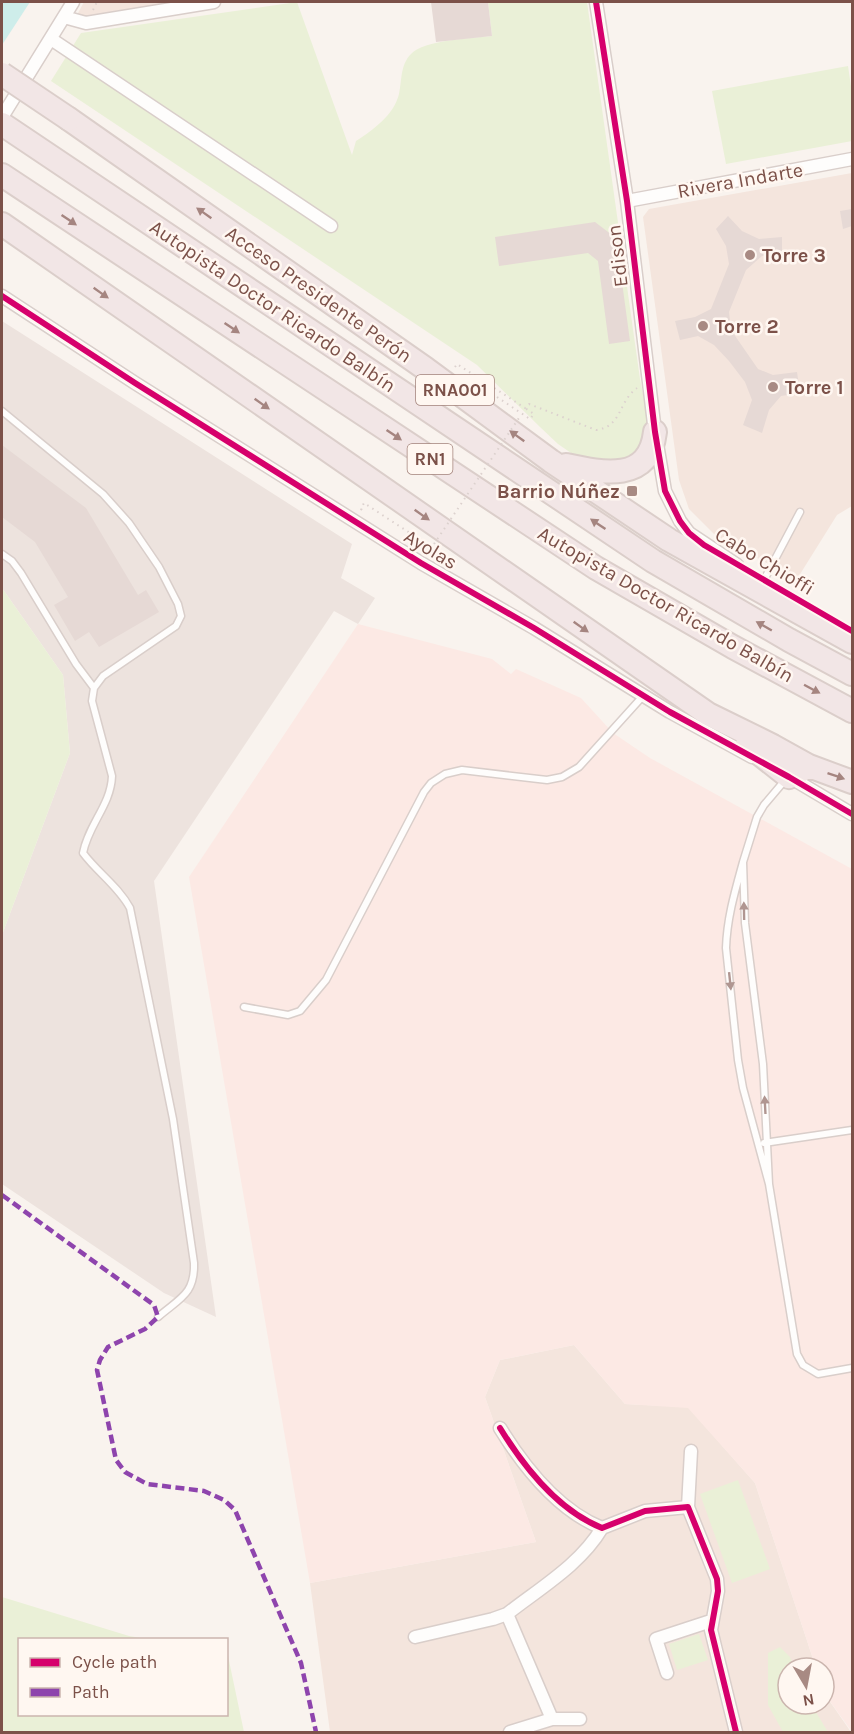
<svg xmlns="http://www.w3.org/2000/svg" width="854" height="1734" viewBox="0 0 854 1734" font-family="Karla,sans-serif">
<rect width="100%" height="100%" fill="#f9f3ee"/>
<path fill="#f4e5dd" d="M84,2H214L72,24Z
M852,173V506L837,515L797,579L716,536L689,509L679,480L643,217L649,209Z
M574,1345L625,1404L688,1407L755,1483L816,1668H788V1704H824V1693L851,1732H330L310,1583L536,1542L485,1397L500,1360Z"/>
<path fill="#fce9e4" d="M358,624L492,659L511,674L516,669L581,698L613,733L650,758L852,869V1732L824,1693V1668H816L755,1483L688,1408L625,1404L574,1345L500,1360L485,1397L536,1542L310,1583L189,877Z"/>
<path fill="#ede3de" d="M2,321L352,544L341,578L375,598L358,624L334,611L154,881L216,1317L164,1293L2,1184V935L70,753L63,675L2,588Z"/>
<path fill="#eaf0d7" d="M297,2L352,155L356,141C373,130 394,115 399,94C402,81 400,65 411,54C424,40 472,38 492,36L488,2H587L640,379L649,424L641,448L620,462L590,463L574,455L558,444L540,427L477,365L51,81L81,33Z
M848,66L852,93V141L726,164L712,91Z
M2,588L63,675L70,753L2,935Z
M738,1480L770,1569L732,1583L700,1494Z
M2,1597L129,1636L147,1639L20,1640V1714H226L227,1655L228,1656L244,1732H2Z
M699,1634L708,1660L677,1670L669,1644Z
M780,1647L790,1657L794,1668H788V1704H811L828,1732H783L768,1705V1653Z"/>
<path fill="#ceedea" d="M2,2H30L2,45Z"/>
<path fill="#e6d9d5" d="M431,2H488L492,36L436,42Z
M852,209V226L843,229L840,211Z
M728,216L742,231L759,239L782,237V254L762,256L746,270L729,312L731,330L758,369L773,375L797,372L800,393L781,396L769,410L762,433L743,425L752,400L745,382L729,361L714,345L698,336L680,340L675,321L695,317L711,309L729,264L726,246L716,229Z
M595,222L616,238L630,341L609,344L598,261L588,253L499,266L495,237Z
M2,445L86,508L138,595L146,590L159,612L99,647L89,632L75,641L54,605L68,597L35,542L2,517Z"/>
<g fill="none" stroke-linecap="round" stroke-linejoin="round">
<g stroke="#d9ceca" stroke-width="9">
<path id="service" d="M2,411L103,494L129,523L159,567L178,604L181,616L176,626L103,676L94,688L92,701L112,776C111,805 88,825 83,853C98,873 118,886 130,908L173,1119L194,1263C195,1294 180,1298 158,1317
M2,554L12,561L21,573L76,664L94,688
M764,580L800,512
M743,862L757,817L764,805L786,779
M244,1007L288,1015L300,1011L326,980L424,792L431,783L445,774L462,770L547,780L562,777L579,767L643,696
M764,1143L852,1130
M769,1184L763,1064L745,923L743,862C735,891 727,918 726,948L738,1060L743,1088L769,1184L797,1354L803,1365L818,1374L852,1368"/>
</g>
<g stroke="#d9ceca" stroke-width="15">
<path id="minor" d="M596,2L627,201L655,432L665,491L680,521L689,533L737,565
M64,17L86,23L214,2
M51,39L331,226
M2,117L73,2
M627,201L852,159
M2,296L135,383L421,563L534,628L670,712L752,757
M788,776L852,814
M500,1428C524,1467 557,1510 602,1528L645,1511L688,1507L717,1579L718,1591L711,1630L736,1732
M688,1507L691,1451
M415,1637L493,1619L507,1614
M667,1673L656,1639L711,1621
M552,1719L507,1614C540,1588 580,1565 602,1528
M510,1732L552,1719H580"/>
</g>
<g stroke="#dbceca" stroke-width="26">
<path id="motorway" d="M69,119L426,369L551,461L669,540L852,642
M2,124L653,561L789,640L852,674
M2,175L596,568L733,647L852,711
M2,224L708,714L773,746L809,766L852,782
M566,465C603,473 649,483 655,432
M747,744L789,777L809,766"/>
</g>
<path stroke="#dcd1ce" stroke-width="2" stroke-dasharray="1.5 4.5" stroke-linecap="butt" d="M93,10L97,2
M455,367L457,364L525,408L529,404L596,430C623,426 617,403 637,388
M497,397L530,419L534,414L525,408
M362,510L361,509L364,503L442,554L439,558"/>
<use href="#service" stroke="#fefdfc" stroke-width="6"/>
<use href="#minor" stroke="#fefdfc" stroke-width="12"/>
<use href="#motorway" stroke="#f2e6e6" stroke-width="22"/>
<g stroke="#dbceca" stroke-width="26" stroke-linecap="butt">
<path id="motorway-bridge" d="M2,74L69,119"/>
</g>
<path stroke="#dcd1ce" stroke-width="2" stroke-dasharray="1.5 4.5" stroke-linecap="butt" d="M434,544L519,418"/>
<use href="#motorway-bridge" stroke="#f2e6e6" stroke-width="22"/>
<path stroke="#8e44ad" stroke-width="4.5" stroke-dasharray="9 4.5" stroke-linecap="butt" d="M2,1195L154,1305L158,1317L145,1329L108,1347L100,1360L97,1370L116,1460L125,1472L147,1484L204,1491L224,1500L235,1510L301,1663L316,1732"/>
<g stroke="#fff7f1" stroke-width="10">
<path id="cycleway" d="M596,2L627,201L655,432L665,491L680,521L689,533L704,545L852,631
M2,296L135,383L421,563L534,628L670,712L789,777L852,814
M500,1428C524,1467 557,1510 602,1528L645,1511L688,1507L717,1579L718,1591L711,1630L736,1732"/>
</g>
<use href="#cycleway" stroke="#d6006c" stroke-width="6"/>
</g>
<defs><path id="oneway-solid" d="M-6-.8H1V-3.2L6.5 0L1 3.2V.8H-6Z" transform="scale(1.5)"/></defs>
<g fill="#a58580">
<use href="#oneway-solid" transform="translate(204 213) rotate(-145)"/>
<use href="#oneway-solid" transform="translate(69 220) rotate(34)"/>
<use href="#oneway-solid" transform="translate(101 293) rotate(35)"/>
<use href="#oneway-solid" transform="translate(232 328) rotate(34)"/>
<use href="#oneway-solid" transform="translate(262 404) rotate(35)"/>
<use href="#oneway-solid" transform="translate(394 435) rotate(34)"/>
<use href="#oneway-solid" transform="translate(517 436) rotate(-144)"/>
<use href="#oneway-solid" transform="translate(422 515) rotate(35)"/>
<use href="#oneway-solid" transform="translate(598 524) rotate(-146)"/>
<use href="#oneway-solid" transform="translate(764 626) rotate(-150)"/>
<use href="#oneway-solid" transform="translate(581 627) rotate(35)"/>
<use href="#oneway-solid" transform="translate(812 689) rotate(28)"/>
<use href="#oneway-solid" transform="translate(836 776) rotate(19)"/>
</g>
<g fill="#b09691">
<use href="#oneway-solid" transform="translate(744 911) rotate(-91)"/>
<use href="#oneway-solid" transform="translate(730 981) rotate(84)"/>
<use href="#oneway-solid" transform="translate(765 1105) rotate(-93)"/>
</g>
<g fill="#a88a83" stroke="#fff7f1" stroke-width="2">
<circle cx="750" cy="255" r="6"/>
<circle cx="703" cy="326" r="6"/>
<circle cx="773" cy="387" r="6"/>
<rect x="626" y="485" width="12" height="12" rx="3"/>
</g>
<g text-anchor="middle" stroke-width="5" stroke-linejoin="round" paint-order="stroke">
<g fill="#fff7f1" stroke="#a3837b" stroke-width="1.5">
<rect x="416" y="375" width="78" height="30" rx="4.5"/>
<rect x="407.5" y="444" width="45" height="30" rx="4.5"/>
</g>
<g font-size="18" font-weight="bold" fill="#7c5149">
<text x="455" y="396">RNA001</text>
<text x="430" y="465">RN1</text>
</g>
<g font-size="20" fill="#7c5149" stroke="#fff7f1">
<text transform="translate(740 180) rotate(-10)" y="7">Rivera Indarte</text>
<text transform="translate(617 256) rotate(-97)" y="7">Edison</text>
<text transform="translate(319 294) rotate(35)" y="7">Acceso Presidente Perón</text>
<text transform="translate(273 306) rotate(34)" y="7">Autopista Doctor Ricardo Balbín</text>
<text transform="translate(431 549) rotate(31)" y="7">Ayolas</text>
<text transform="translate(765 561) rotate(31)" y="7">Cabo Chioffi</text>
<text transform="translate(666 604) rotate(30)" y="7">Autopista Doctor Ricardo Balbín</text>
</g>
<g font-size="20" font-weight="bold" fill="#7c5149" stroke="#fff7f1" text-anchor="start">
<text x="762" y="262">Torre 3</text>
<text x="715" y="333">Torre 2</text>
<text x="785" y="394">Torre 1</text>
<text x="620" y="498" text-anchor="end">Barrio Núñez</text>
</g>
</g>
<rect width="854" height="1734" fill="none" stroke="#7c5149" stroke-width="6"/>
<rect x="18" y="1638" width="210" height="78" fill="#fff7f1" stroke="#cbb5ae" stroke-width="1.5"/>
<rect x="30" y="1658" width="30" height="9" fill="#d6006c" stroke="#cbb5ae" stroke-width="1.5"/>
<text x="72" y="1668" font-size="18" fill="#7c5149">Cycle path</text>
<rect x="30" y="1688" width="30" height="9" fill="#8e44ad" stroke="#cbb5ae" stroke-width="1.5"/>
<text x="72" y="1698" font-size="18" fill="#7c5149">Path</text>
<g transform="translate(806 1686) rotate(170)"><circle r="28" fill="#fff7f1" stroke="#cbb5ae" stroke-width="1.5"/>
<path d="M0-4.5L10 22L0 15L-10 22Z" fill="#a88a83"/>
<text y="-9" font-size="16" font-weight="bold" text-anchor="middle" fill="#7c5149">N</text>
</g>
</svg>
